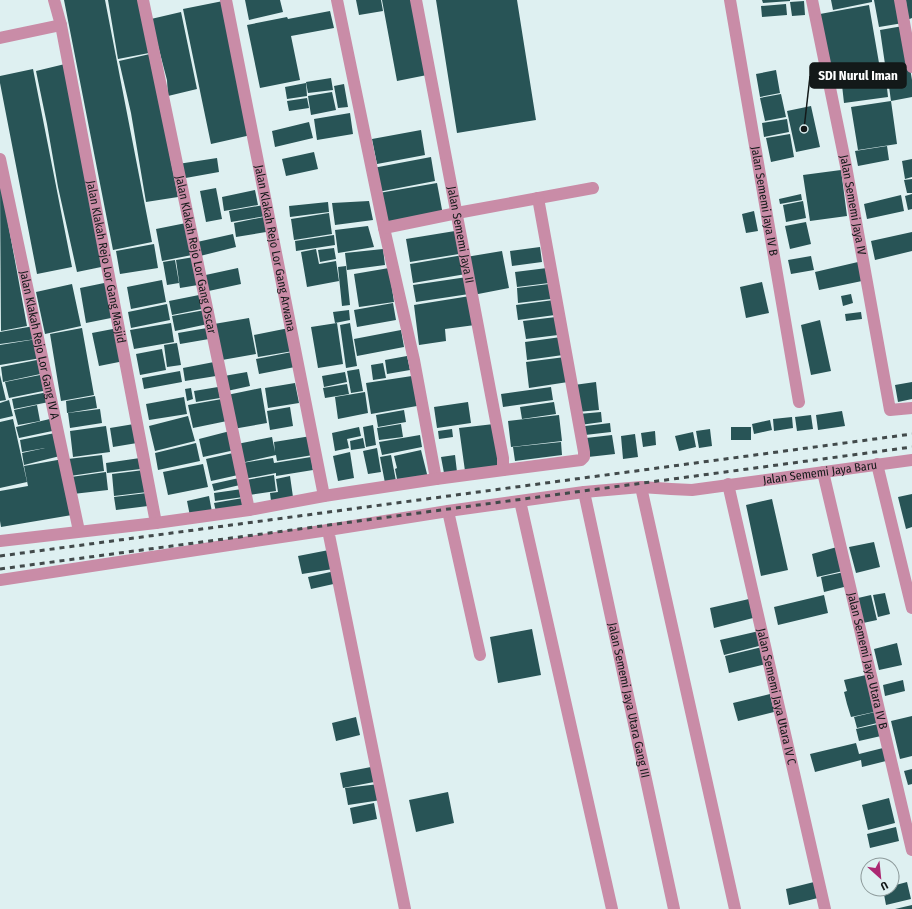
<svg xmlns="http://www.w3.org/2000/svg" width="912" height="909" viewBox="0 0 912 909" font-family="'Fira Sans Condensed',sans-serif">
<rect width="100%" height="100%" fill="#def0f1"/>
<path fill="#285456" d="M64,0H105L152,242L113,250Z
M108,0H139L149,53L118,59Z
M245,0H280L283,12L249,20Z
M356,0H381L383,11L359,15Z
M382,0H413L427,75L397,81Z
M436,0H517L536,120L457,133Z
M762,0H790V1L763,3Z
M831,0H872V2L833,10Z
M874,0H898L903,23L879,27Z
M906,0H912V18L907,20Z
M223,1L251,135L211,144L183,9Z
M804,1L805,15L792,16L790,2Z
M786,4L787,15L762,17L761,6Z
M869,5L879,63L830,72L820,14Z
M330,11L334,28L291,36L300,80L260,88L247,25L287,17L288,19Z
M181,12L197,89L168,96L167,80L151,19Z
M903,26L909,67L886,71L880,30Z
M150,54L178,197L146,202L131,113L119,61Z
M65,64L106,266L77,272L58,187L47,124L36,71Z
M910,68L912,80V97L891,101L887,72Z
M33,69L72,267L37,274L0,83V76Z
M776,70L780,93L760,97L756,74Z
M331,78L333,90L308,93L306,82Z
M886,79L888,97L844,103L842,85Z
M306,83L307,96L287,99L285,87Z
M344,84L348,107L338,108L334,86Z
M332,92L336,110L311,115L308,96Z
M781,94L786,117L765,121L760,98Z
M307,98L309,108L289,111L287,101Z
M891,101L897,144L858,150L851,107Z
M811,106L820,147L796,152L787,111Z
M350,113L353,134L317,140L314,119Z
M787,119L789,132L764,137L762,123Z
M309,122L313,138L275,147L272,131Z
M421,130L425,155L377,164L372,139Z
M790,134L794,157L771,162L766,138Z
M887,146L889,160L858,166L855,151Z
M314,152L318,169L286,176L282,159Z
M431,157L435,181L378,192L373,168Z
M217,158L219,172L180,179L178,164Z
M912,159V177L905,179L902,161Z
M841,170L847,216L810,221L803,175Z
M912,179V193H907L904,180Z
M437,183L443,215L384,225L379,193Z
M0,185H1L27,326L1,331Z
M216,188L222,219L206,222L200,191Z
M255,190L258,205L224,211L222,197Z
M801,194L802,200L780,204L779,199Z
M912,194V209L908,210L905,196Z
M901,195L904,211L867,219L864,204Z
M369,201L373,220L335,225L332,203Z
M803,201L806,218L786,222L783,205Z
M328,202L329,212L290,217L289,206Z
M264,205L266,216L231,222L229,211Z
M754,211L758,231L746,233L742,214Z
M329,213L332,234L294,240L291,219Z
M264,217L266,232L236,237L234,223Z
M806,222L811,244L790,249L785,226Z
M186,223L192,255L162,261L156,229Z
M368,226L374,247L338,253L335,230Z
M455,231L459,254L410,262L406,239Z
M912,232V251L875,260L871,241Z
M233,234L236,247L200,256L197,242Z
M334,235L335,245L296,251L295,241Z
M154,244L158,268L120,274L116,251Z
M540,247L542,262L512,266L510,251Z
M334,248L336,259L320,262L318,250Z
M316,249L319,264L336,261L339,281L307,287L301,252Z
M383,249L385,265L347,270L345,253Z
M502,251L509,288L473,295L466,257Z
M463,255L466,274L413,283L410,264Z
M811,256L814,270L791,274L788,260Z
M194,257L198,285L180,288L176,260Z
M175,260L179,283L167,285L163,262Z
M858,262L862,281L819,290L815,272Z
M346,266L350,305L342,306L338,267Z
M238,268L241,284L204,292L201,276Z
M389,268L394,302L359,307L354,274Z
M547,268L549,283L517,287L515,272Z
M467,277L469,294L416,302L413,285Z
M162,280L166,302L131,309L127,287Z
M109,282L116,317L86,323L80,288Z
M762,282L769,313L746,318L740,287Z
M72,284L81,326L45,334L36,292Z
M549,284L551,299L518,303L517,288Z
M851,294L853,303L843,306L841,296Z
M199,295L202,309L172,315L169,301Z
M470,296L475,325L445,329L446,341L419,345L414,305Z
M554,300L555,315L518,320L516,305Z
M393,303L396,320L357,327L354,310Z
M167,304L170,320L131,328L128,312Z
M205,310L208,324L175,331L172,316Z
M349,310L350,320L335,323L333,312Z
M861,312L862,319L846,321L845,314Z
M556,317L558,335L526,339L523,321Z
M249,318L256,354L222,360L214,324Z
M820,320L831,371L811,375L801,325Z
M171,323L174,342L134,349L130,330Z
M337,323L343,364L318,368L311,327Z
M350,323L357,366L346,368L340,325Z
M34,326L36,339L0,344V332Z
M82,328L94,395L61,401L50,334Z
M118,328L124,361L99,366L92,333Z
M207,328L209,339L180,344L178,333Z
M289,328L293,351L258,357L254,335Z
M401,330L404,347L357,356L354,339Z
M561,337L563,355L527,360L525,342Z
M37,339L41,358L0,365V345Z
M177,343L181,365L167,367L164,345Z
M162,349L166,370L140,375L136,354Z
M292,352L295,367L259,374L256,359Z
M407,356L410,370L387,374L385,360Z
M565,357L568,382L529,388L526,362Z
M42,359L45,373L3,382L1,367Z
M214,362L216,376L185,381L183,368Z
M383,363L386,378L373,380L371,365Z
M359,369L363,391L351,393L347,371Z
M180,371L182,382L144,389L142,378Z
M247,372L250,386L227,391L224,376Z
M345,372L347,382L324,387L322,376Z
M45,374L48,390L9,398L5,382Z
M0,375L6,400L0,401Z
M412,376L417,406L371,414L366,383Z
M596,382L599,410L577,412L574,385Z
M912,382V399L898,402L895,385Z
M295,383L299,403L268,408L265,388Z
M347,384L349,394L325,398L323,388Z
M218,387L220,398L196,402L194,391Z
M551,387L553,400L503,407L501,394Z
M191,388L193,399L187,401L185,389Z
M261,388L267,423L233,429L227,395Z
M48,392L49,402L14,409L12,399Z
M365,392L368,413L338,419L335,397Z
M95,396L97,408L67,413L66,401Z
M184,397L187,414L149,420L146,404Z
M222,399L227,421L193,428L188,405Z
M9,400L13,416L0,419V403Z
M468,402L471,423L437,428L434,407Z
M554,402L556,414L522,419L520,407Z
M37,405L40,421L18,425L14,410Z
M290,407L293,426L270,430L267,411Z
M100,409L102,423L70,428L68,413Z
M404,410L406,422L378,427L376,415Z
M842,411L845,426L818,430L816,415Z
M601,412L602,422L580,425L579,414Z
M559,415L562,441L511,447L508,421Z
M811,415L813,429L797,431L795,417Z
M188,416L195,441L155,451L149,426Z
M792,417L793,428L774,431L773,419Z
M54,418L57,430L19,438L16,427Z
M13,419L27,482L0,488V422Z
M770,420L772,430L754,434L752,424Z
M610,423L611,432L585,435V426Z
M134,424L137,443L113,447L110,428Z
M401,424L403,437L379,440L377,428Z
M494,424L499,466L465,471L459,428Z
M373,425L376,445L366,447L363,427Z
M106,426L110,452L73,457L70,431Z
M359,427L361,436L347,439L349,448L335,451L332,433Z
M731,427H751V440H731Z
M452,429L453,437L439,439L438,431Z
M710,429L712,446L699,448L696,431Z
M230,431L235,450L203,457L199,439Z
M655,431L656,445L643,447L641,433Z
M693,432L696,447L679,451L675,436Z
M55,433L60,456L24,465L22,453L45,448L22,452L20,440Z
M635,434L638,457L623,459L621,436Z
M420,435L422,447L382,455L379,442Z
M612,435L615,454L588,457L586,438Z
M311,436L313,455L277,461L276,455L241,463L237,444L272,437L275,452L274,442Z
M363,438L365,448L351,450L350,441Z
M561,442L562,455L515,461L513,447Z
M196,443L200,461L158,470L155,453Z
M377,448L381,472L368,474L363,451Z
M421,450L428,478L398,484L395,469L397,468L394,456Z
M350,452L354,478L338,481L333,456Z
M233,453L238,475L211,481L206,459Z
M102,455L104,471L70,476L68,459Z
M391,455L396,481L385,483L380,457Z
M455,455L457,472L444,473L441,457Z
M311,457L313,470L276,476V473L244,479L242,463L273,458L274,463Z
M140,458L141,469L107,473L106,463Z
M63,459L72,515L1,527L0,521V491L28,486L24,466Z
M203,464L208,487L168,495L163,472Z
M144,470L147,492L114,496L112,474Z
M106,472L108,490L73,494L71,477Z
M274,475L276,491L249,495L246,480Z
M290,476L293,497L271,501L270,493L278,492L276,479Z
M239,478L240,485L214,491L212,484Z
M242,489L243,497L215,501L214,493Z
M147,493L148,506L116,510L114,497Z
M912,494V527L906,529L898,497Z
M209,496L212,512L190,516L187,501Z
M243,498L245,507L216,512L214,503Z
M772,499L788,570L761,576L746,505Z
M874,542L880,567L856,573L849,547Z
M837,547L843,571L817,577L812,554Z
M329,550L333,569L302,574L298,556Z
M335,571L338,583L311,589L308,577Z
M844,572L848,586L824,592L821,577Z
M885,593L890,614L878,617L873,595Z
M824,595L828,613L778,625L774,607Z
M871,595L877,620L863,623L858,598Z
M749,599L753,618L714,628L710,608Z
M532,629L541,675L498,683L490,637Z
M759,631L763,645L724,655L720,640Z
M897,643L902,665L879,670L874,649Z
M762,647L766,664L729,673L725,656Z
M866,675L871,698L847,704L844,692L847,691L844,680Z
M903,680L905,691L885,696L883,685Z
M770,694L774,712L738,721L733,703Z
M871,698L874,712L851,717L847,704Z
M875,712L877,723L857,728L854,717Z
M912,716V756L900,759L891,721Z
M356,717L360,735L336,741L332,723Z
M878,724L881,736L859,741L856,729Z
M856,743L859,754L883,748L886,761L862,767L861,760L815,772L810,754Z
M371,767L374,782L343,788L340,773Z
M912,769V784L908,785L904,771Z
M379,784L381,800L348,805L345,788Z
M448,792L454,823L416,832L409,800Z
M889,798L895,823L868,830L862,805Z
M374,803L377,819L353,824L350,808Z
M896,827L899,841L870,848L867,834Z
M814,882L818,898L789,905L786,889Z
M907,882L911,899L886,905L883,889H892V886Z
M912,905V909H895Z"/>
<g fill="none" stroke-linecap="round" stroke-linejoin="round">
<path stroke="#c98ca7" stroke-width="12" d="M448,511L480,655"/>
<g stroke="#c98ca7" stroke-width="12">
<path id="s1" d="M54,0L61,25L156,523"/>
<path id="s2" d="M143,0L249,510"/>
<path id="s3" d="M226,0L324,496"/>
<path d="M337,0L384,228L414,360L436,479"/>
<path id="s4" d="M416,0L503,458V470"/>
<path id="s5" d="M730,0L799,402"/>
<path id="s6" d="M812,0L846,166L890,410L912,408"/>
<path d="M900,0L912,67"/>
<path d="M0,38L61,25"/>
<path id="s7" d="M0,159L79,531"/>
<path d="M384,228L457,213L593,188"/>
<path d="M877,464L912,608"/>
<path id="s8" d="M823,472L912,850"/>
<path id="s9" d="M728,484L825,909"/>
<path d="M641,487L735,909"/>
<path id="s10" d="M584,492L674,909"/>
<path d="M520,501L612,909"/>
<path d="M0,541L156,523L249,510L324,496L436,479L581,460L584,457V452L538,198"/>
<path d="M0,580L328,530"/>
<path id="s11" d="M405,909L328,530L448,511L584,492L641,487L671,489L692,490L912,460"/>
</g>
<path stroke="#424a4b" stroke-width="3" stroke-dasharray="5 5" stroke-linecap="butt" d="M0,556L912,434
M0,569L912,447"/>
</g>
<g text-anchor="middle" stroke-width="4" stroke-linejoin="round" paint-order="stroke">
<g font-size="12" fill="#131919" stroke="#def0f1">
<text dy="4" stroke="none"><textPath href="#s5" startOffset="204">Jalan Sememi Jaya IV B</textPath></text>
<text dy="4" stroke="none"><textPath href="#s6" startOffset="209">Jalan Sememi Jaya IV</textPath></text>
<text dy="4" stroke="none"><textPath href="#s4" startOffset="239">Jalan Sememi Jaya II</textPath></text>
<text dy="4" stroke="none"><textPath href="#s3" startOffset="253">Jalan Klakah Rejo Lor Gang Arwana</textPath></text>
<text dy="4" stroke="none"><textPath href="#s2" startOffset="260">Jalan Klakah Rejo Lor Gang Oscar</textPath></text>
<text dy="4" stroke="none"><textPath href="#s1" startOffset="267">Jalan Klakah Rejo Lor Gang Masjid</textPath></text>
<text dy="4" stroke="none"><textPath href="#s7" startOffset="190">Jalan Klakah Rejo Lor Gang IV A</textPath></text>
<text dy="4" stroke="none"><textPath href="#s11" startOffset="883">Jalan Sememi Jaya Baru</textPath></text>
<text dy="4" stroke="none"><textPath href="#s8" startOffset="194">Jalan Sememi Jaya Utara IV B</textPath></text>
<text dy="4" stroke="none"><textPath href="#s9" startOffset="218">Jalan Sememi Jaya Utara IV C</textPath></text>
<text dy="4" stroke="none"><textPath href="#s10" startOffset="213">Jalan Sememi Jaya Utara Gang III</textPath></text>
</g>
</g>
<path fill="none" stroke="#131919" stroke-width="1.5" d="M804 129L810 76"/>
<circle fill="#131919" stroke="#def0f1" stroke-width="1.5" cx="804" cy="129" r="4"/>
<rect fill="#131919" stroke="#131919" stroke-width="1.5" x="810" y="63" width="96" height="25" rx="4"/>
<g font-size="13" text-anchor="middle" font-weight="bold" fill="#fff">
<text x="858" y="80">SDI Nurul Iman</text>
</g>
<g transform="translate(880 877) rotate(153)"><circle r="19" fill="#def0f1" stroke="#8d9a9b"/>
<path d="M0-3L7 15L0 10L-7 15Z" fill="#ac2872"/>
<text y="-6" font-size="11" font-weight="bold" text-anchor="middle" fill="#131919">U</text>
</g>
</svg>
